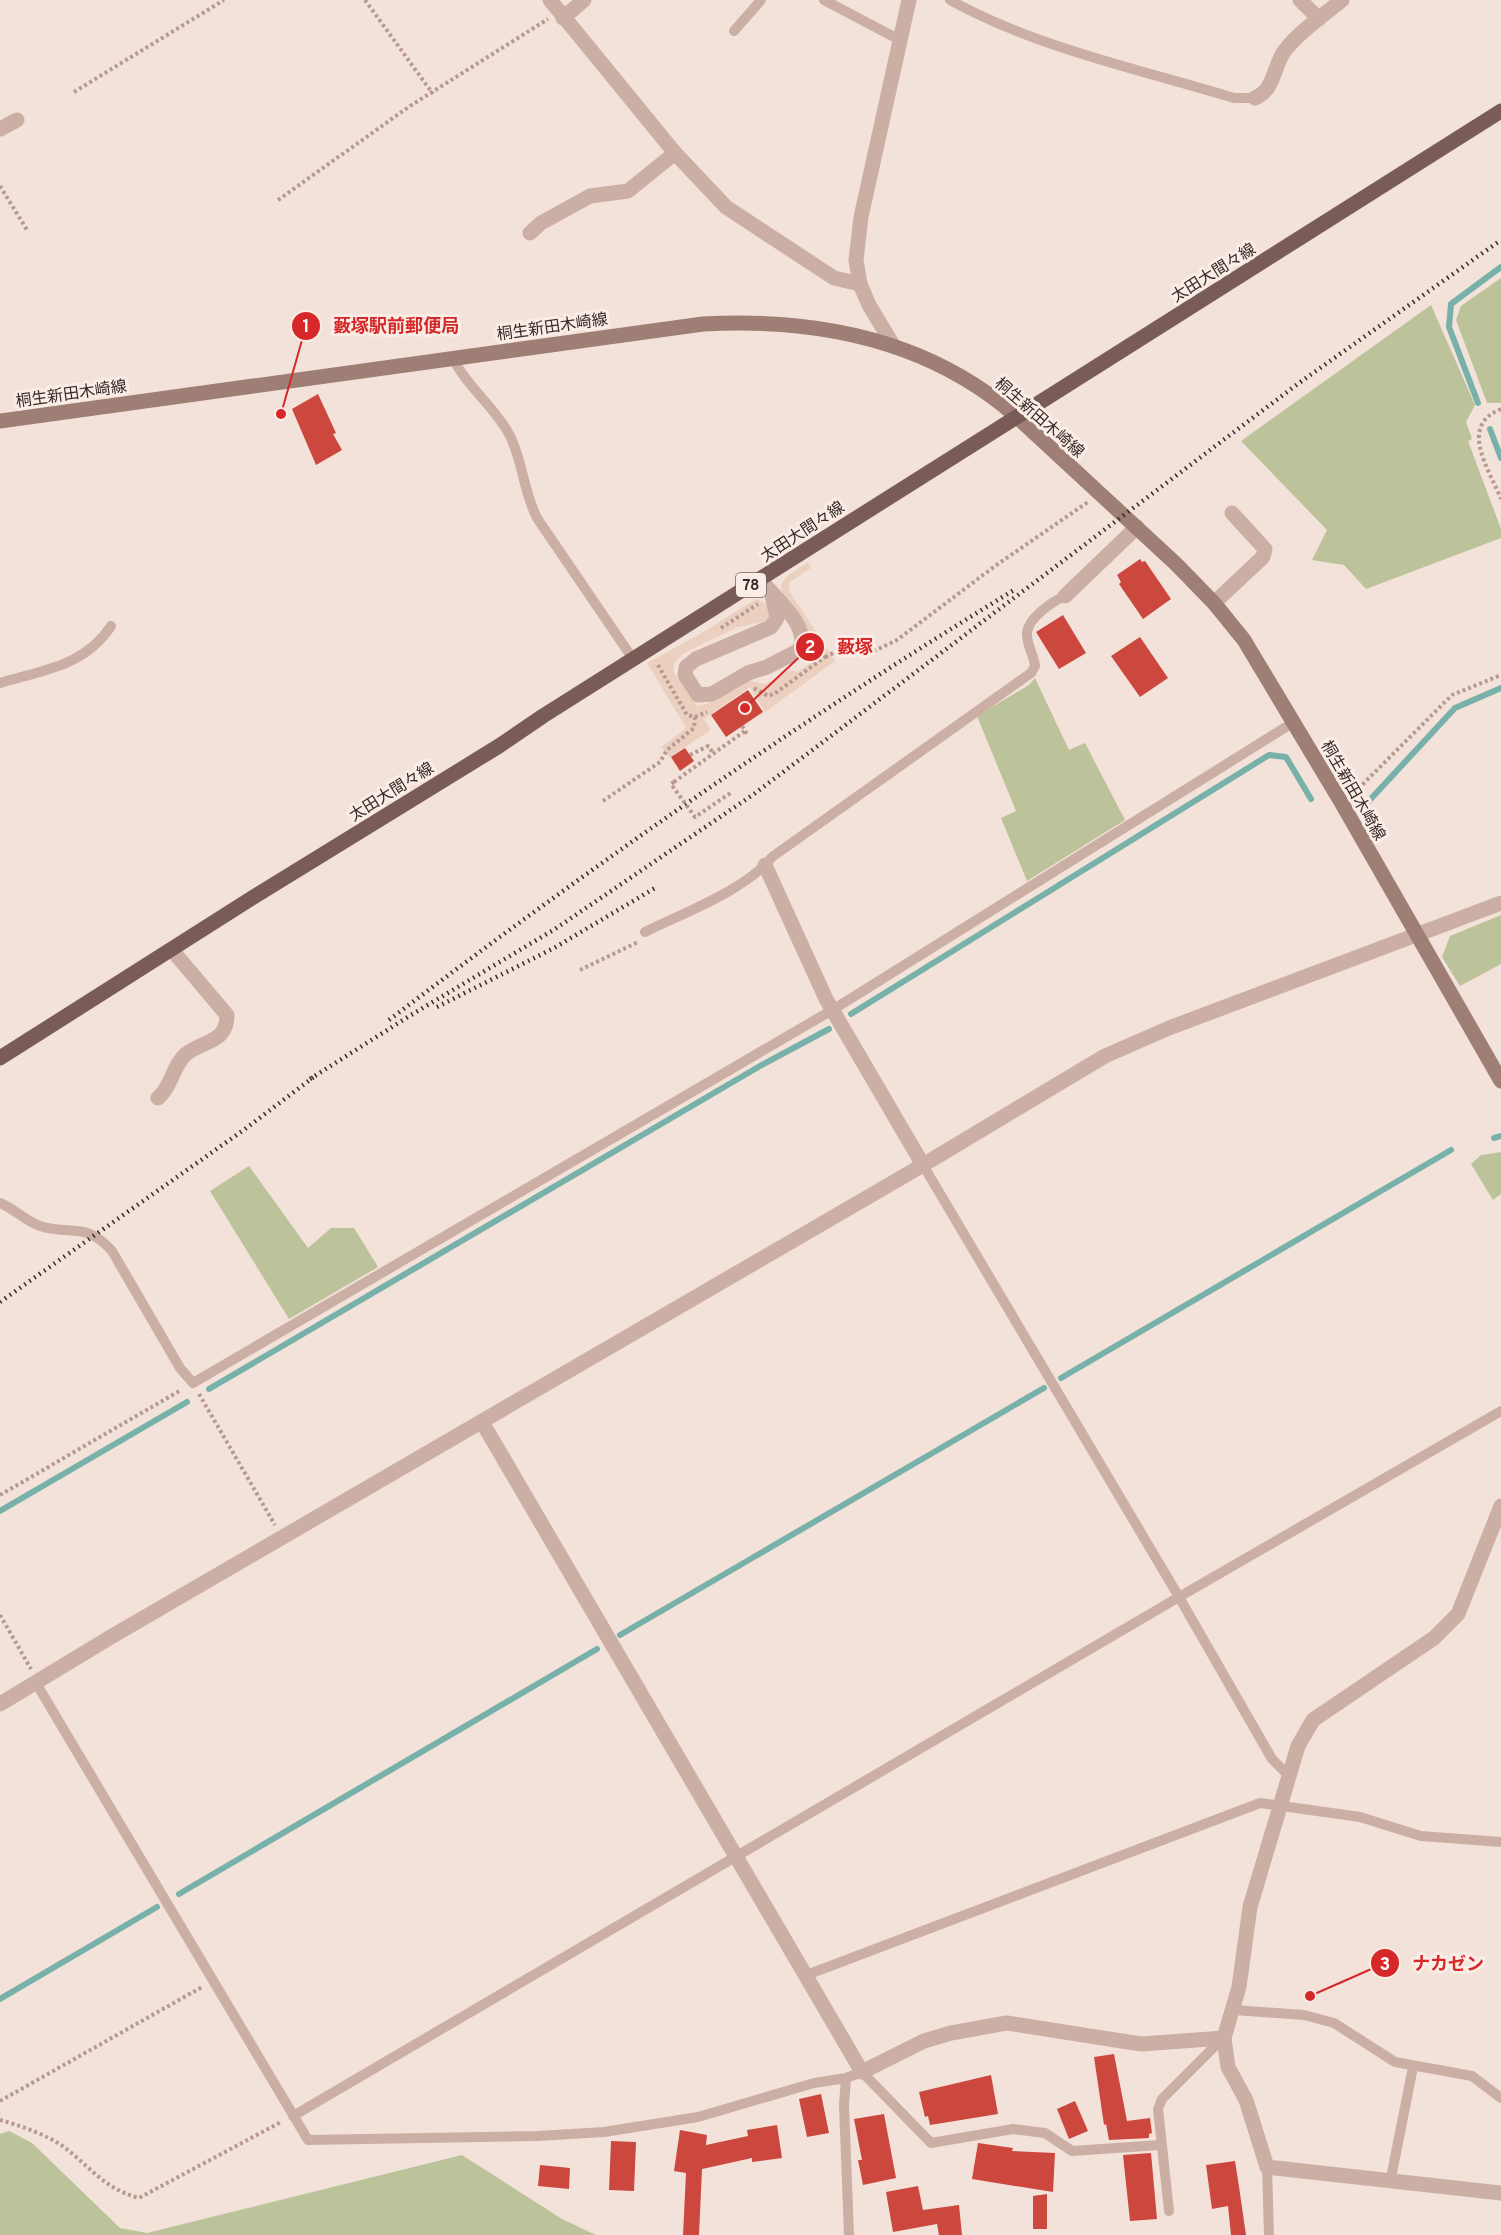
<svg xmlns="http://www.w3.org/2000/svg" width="1501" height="2235" viewBox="0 0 1501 2235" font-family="Overpass,'Noto Sans JP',sans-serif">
<rect width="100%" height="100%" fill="#f3e2d9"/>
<path fill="#bcc299" d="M1501,278V403H1487L1456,320L1461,306Z
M1431,305L1475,405L1466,422L1472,439L1468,441L1501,529V538L1366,589L1344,565L1312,560L1327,530L1241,441Z
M1035,678L1069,750L1085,743L1125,820L1027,881L1001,818L1016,811L977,716L1029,685Z
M1501,915V964L1460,986L1442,957L1450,936Z
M1501,1152V1194L1493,1200L1471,1164L1481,1155Z
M249,1166L308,1248L331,1228H354L378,1267L289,1319L210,1191Z
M9,2131L32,2143L120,2228L147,2233L462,2155L562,2219L596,2235H0V2134Z"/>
<path fill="#ebd0bf" d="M808,562L811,568L790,582L789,591L835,661L765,712L750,687L704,719L711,730L670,757L661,747L686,728L647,663L700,634L756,599L766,603L769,616L766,621L738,627L684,653L674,663V673L697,706L706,704L750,680L763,684L774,681L789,670L797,672L815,660L819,651L781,590V585L786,577Z"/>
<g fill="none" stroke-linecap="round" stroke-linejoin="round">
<path stroke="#77b1a9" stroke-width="6" d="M1478,403L1449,327L1451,304L1501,267
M1490,429L1501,458
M1367,803L1455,708L1501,688
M851,1014L1269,755L1286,757L1311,799
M1494,1138L1501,1136
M1061,1378L1451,1150
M209,1389L760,1066L829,1029
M0,1511L187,1402
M620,1635L1044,1388
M179,1894L597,1649
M0,1999L157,1907"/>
</g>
<path fill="#cc473e" d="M318,394L336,433L333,434L342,450L316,465L292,409Z
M1140,559L1142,562L1145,561L1171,599L1143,619L1119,584L1121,582L1117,575Z
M1063,615L1086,653L1059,669L1036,632Z
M1140,637L1168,678L1140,697L1111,656Z
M748,690L763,712L726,737L711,715Z
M685,748L694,761L680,771L671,757Z
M1114,2054L1127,2121L1150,2118L1152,2133L1149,2134V2138L1109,2140L1106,2124L1104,2125L1094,2057Z
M991,2075L998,2114L930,2125L928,2116L925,2117L919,2092Z
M821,2094L829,2133L807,2137L799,2099Z
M1075,2101L1088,2131L1069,2139L1057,2109Z
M884,2114L896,2178L863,2185L858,2160H862L854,2119Z
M777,2125L782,2158L752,2162V2158L702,2169L699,2235H683L686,2173L674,2171L680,2130L707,2135L706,2145L748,2136L747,2130Z
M611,2141L636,2142L634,2191L609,2190Z
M978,2143L1013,2148L1012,2151L1055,2153L1053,2192L972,2179Z
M1151,2153L1157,2219L1130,2221L1123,2155Z
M1235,2161L1238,2180L1246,2235H1231L1228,2206L1212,2209L1206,2165Z
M540,2165L570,2168L569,2189L538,2186Z
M918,2186L923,2210L959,2205L962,2235H939L937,2224L893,2232L886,2192Z
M1047,2194V2229H1033V2196Z"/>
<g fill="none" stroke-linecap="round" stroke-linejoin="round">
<path stroke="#b7998f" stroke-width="4" stroke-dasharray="3 3" stroke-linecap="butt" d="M365,0L433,94
M74,92L224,0
M0,186L27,230
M278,200L410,106L548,19
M1501,409C1458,426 1489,469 1501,499
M721,628L758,604
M825,657L852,644L870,653L897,640L995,566L1088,502
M658,665L687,715L695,717L707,712
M754,688L768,696L774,694L825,657L819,643
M742,726L748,736
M690,755L708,746L714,754
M674,782L745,731
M1354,793L1452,695L1501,675
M603,801L660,762L667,750L694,728L695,717
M698,815L732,792
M580,970L638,942
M199,1394L275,1525
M0,1495L181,1390
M0,1615L31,1669
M0,2101L202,1987
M0,2120C15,2124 35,2131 49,2138C83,2155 97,2187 139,2198L281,2122"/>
<path stroke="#cbafa5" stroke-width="10" d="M824,0L900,40
M950,0C1034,47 1142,70 1234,98H1255
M734,31L761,0
M453,358C467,387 494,406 509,434C523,460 523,491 537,518L633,659
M0,683C43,670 85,666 111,626
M645,932C683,913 746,890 772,857L1031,673L1035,666C1034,655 1026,644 1027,633C1028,618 1053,601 1065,596
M923,1165L1179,1597L1272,1759L1289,1776
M0,1203C15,1209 25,1221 40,1226C72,1236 85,1221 112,1251L180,1368L193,1383L834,1009L1294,722
M36,1683L308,2140L537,2136L604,2132L698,2117L814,2083L846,2078L862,2072L931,2143L1013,2129L1045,2133L1072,2151L1160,2145
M804,1976L1260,1803L1360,1817L1421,1836L1501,1842
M1234,2010L1304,2015L1334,2023L1395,2062L1472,2076L1501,2098
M846,2078L844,2105L849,2235
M293,2116L1179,1597L1501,1411
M1267,2167L1269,2235
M1390,2183L1413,2067
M1169,2211L1158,2109L1162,2099L1223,2038"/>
<path stroke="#cbafa5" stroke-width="15" d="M550,0L675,153L726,207L834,278L860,284
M1300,0L1319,19
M563,18L584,0
M1255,98C1276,89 1273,64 1286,49C1301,30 1324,15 1342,0
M0,129L17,120
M530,233L541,223L590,196L628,191L675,153
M1065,596L1137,527
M1214,603L1263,557L1265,549L1232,513
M765,865L826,999L923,1165
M158,1098C172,1086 173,1065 186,1054C204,1040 227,1043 227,1015L172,950
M482,1422L862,2072L924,2041L951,2033L1007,2023L1141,2044L1224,2038
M1501,1506L1458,1614L1434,1638L1313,1720L1298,1746L1250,1907L1239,1987L1224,2038L1228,2067L1246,2100L1267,2167L1501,2193"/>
<path stroke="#cbafa5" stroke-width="15" d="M893,345L869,305L860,284L856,260L861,217L909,0
M760,579C774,597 805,621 802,646L796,652L767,667L748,673L712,694L698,695L685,675L686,667L696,659L771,627L777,618L772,595
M0,1704L109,1638L923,1165L1105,1056L1169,1028L1501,903"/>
<path stroke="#9f7e76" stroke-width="15" d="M0,421L703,324C816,318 929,340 1016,416L1176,564L1214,603L1244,640L1341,802L1501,1081"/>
<path stroke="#795c57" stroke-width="15" d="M0,1058L252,898L499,746L543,716L1501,111"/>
<path stroke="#362927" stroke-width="4.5" stroke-dasharray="1.5 4.5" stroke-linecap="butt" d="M437,1007L554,948L655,888
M389,1020C590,867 798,722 1014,590
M310,1079L411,1015L555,929L754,794L1299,383L1501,240
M0,1302L245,1129L315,1076"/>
<path stroke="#b7998f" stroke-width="4" stroke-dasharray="3 3" stroke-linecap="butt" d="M674,782L671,784L695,817L698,815"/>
</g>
<g text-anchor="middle" stroke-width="6" stroke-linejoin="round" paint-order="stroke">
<rect fill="#faede6" stroke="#716460" stroke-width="1.5" x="736" y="573" width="30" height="24" rx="4.5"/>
<g font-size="15" font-weight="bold" fill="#362927">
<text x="751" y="590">78</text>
</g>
<g font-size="16" fill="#362927" stroke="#faede6">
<text transform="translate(1213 272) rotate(-32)" y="6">太田大間々線</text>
<text transform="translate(552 326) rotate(-8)" y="6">桐生新田木崎線</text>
<text transform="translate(71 393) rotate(-8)" y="6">桐生新田木崎線</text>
<text transform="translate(1040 417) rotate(41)" y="6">桐生新田木崎線</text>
<text transform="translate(802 531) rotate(-33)" y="6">太田大間々線</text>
<text transform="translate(1354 790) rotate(60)" y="6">桐生新田木崎線</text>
<text transform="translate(391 791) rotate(-32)" y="6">太田大間々線</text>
</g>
</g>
<path fill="none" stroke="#d62828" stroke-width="2" d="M281 414L306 326M745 708L810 647M1310 1996L1385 1963"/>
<g fill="#d62828" stroke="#faede6" stroke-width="2">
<circle cx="281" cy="414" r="6"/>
<circle cx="745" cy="708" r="6"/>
<circle cx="1310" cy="1996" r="6"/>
<circle cx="306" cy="326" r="15"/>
<circle cx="810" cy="647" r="15"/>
<circle cx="1385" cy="1963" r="15"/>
</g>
<g font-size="18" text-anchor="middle" font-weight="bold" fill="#fff">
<text x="306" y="332">1</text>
<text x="810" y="653">2</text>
<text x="1385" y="1970">3</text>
</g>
<g font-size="18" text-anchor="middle" font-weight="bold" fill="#d62828" stroke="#faede6" stroke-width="6" stroke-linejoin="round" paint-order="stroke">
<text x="396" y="332">藪塚駅前郵便局</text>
<text x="855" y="653">藪塚</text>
<text x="1448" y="1970">ナカゼン</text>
</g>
</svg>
